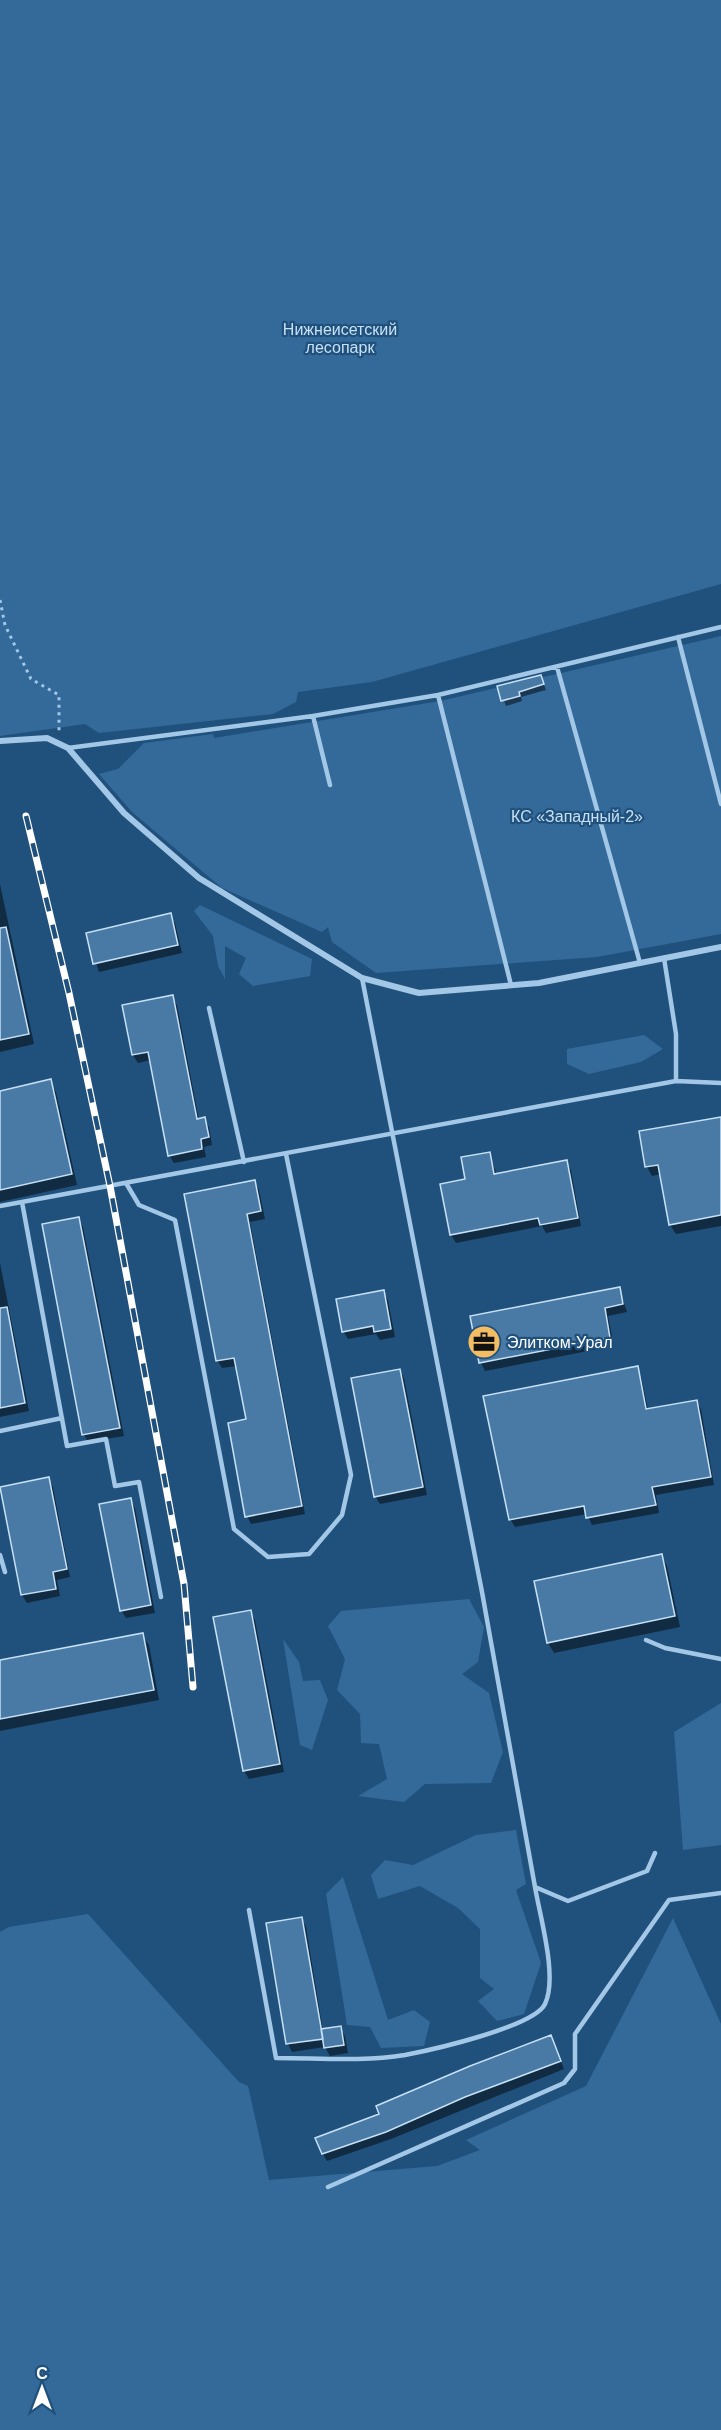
<svg xmlns="http://www.w3.org/2000/svg" width="721" height="2430" viewBox="0 0 721 2430" font-family="Helvetica,sans-serif">
<rect width="100%" height="100%" fill="#20517c"/>
<path fill="#336a9a" d="M0,0H721V584L372,682L298,692L296,702L273,714L99,733L85,724L0,736Z
M721,636V934L597,957L376,973L332,942L328,927L322,932L222,888L132,812L99,774L118,769L144,743L213,734L214,738L440,701Z
M200,905L312,959L310,976L253,986L239,974L246,958L225,946V979L218,966L213,936L194,911Z
M644,1035L663,1049L641,1062L589,1074L567,1064V1049Z
M469,1599L484,1627L478,1662L462,1674L489,1693L503,1752L491,1783L425,1784L404,1802L358,1796L387,1779L379,1744L361,1743L360,1714L337,1690L345,1659L328,1626L341,1611Z
M283,1639L299,1662L303,1681L320,1680L328,1700L312,1750L300,1745Z
M721,1703V1845L683,1850L674,1732Z
M516,1830L526,1884L516,1890L541,1963L524,2014L497,2021L478,2001L494,1989L480,1978V1929L458,1908L420,1886L378,1899L371,1875L385,1860L413,1865L476,1835Z
M343,1877L388,2020L414,2010L430,2022L424,2046L381,2048L370,2027L347,2025L326,1894Z
M88,1914L239,2082L248,2086L269,2180L437,2166L480,2150L466,2140L586,2086L673,1918L721,2024V2430H0V1932L9,1927Z"/>
<path fill="#0007" d="M541,677L546,690L521,697L522,701L506,706L499,687Z
M0,884L34,1044L0,1052Z
M170,915L175,923L182,953L99,972L87,934Z
M172,997L177,1005L199,1120L204,1119L209,1127L212,1145L204,1147L206,1157L174,1163L169,1155L151,1060L138,1063L133,1055Z
M50,1081L56,1092L77,1185L0,1202V1092Z
M721,1119V1226L676,1234L670,1225L661,1174L652,1176L647,1167Z
M489,1154L497,1175L566,1162L571,1170L581,1226L546,1233L542,1226L456,1243L451,1235L442,1185L467,1180Z
M255,1182L259,1190L265,1219L250,1222L305,1514L251,1524L247,1516V1421L237,1366L222,1368L217,1360L186,1195Z
M79,1219L83,1227L124,1436L88,1442L84,1434Z
M0,1263L29,1411L0,1417Z
M619,1288L627,1312L608,1316L614,1346L485,1371L481,1363L472,1317Z
M383,1292L388,1300L395,1337L380,1340L376,1334L348,1339L343,1331Z
M637,1368L641,1376L648,1410L696,1401L701,1409L714,1485L656,1495L659,1513L592,1525L587,1514L515,1527L510,1519Z
M400,1370L404,1378L427,1495L380,1504L375,1496Z
M48,1479L53,1487L70,1577L57,1580L60,1596L27,1603L22,1595L1,1488Z
M130,1500L135,1508L155,1613L126,1618L121,1610Z
M661,1555L667,1566L680,1627L554,1653L548,1643Z
M250,1612L255,1620L284,1772L249,1779L244,1771Z
M142,1635L149,1645L159,1700L0,1731V1662Z
M302,1919L306,1927L323,2031L340,2028L345,2036L348,2053L330,2056L325,2047L292,2052L288,2044L268,1925Z
M551,2037L564,2069L391,2139L327,2161L323,2154L381,2115Z"/>
<path fill="#497aa5" stroke="#c6e0f5" stroke-width="1.5" d="M541,675L544,684L519,692L520,696L501,701L497,686Z
M171,913L178,945L93,964L86,933Z
M6,927L29,1034L0,1040V928Z
M173,995L197,1119L205,1117L209,1137L201,1139L202,1149L168,1156L148,1052L132,1055L122,1005Z
M51,1079L72,1174L0,1190V1091Z
M721,1117V1215L669,1225L658,1165L645,1167L639,1131Z
M490,1152L494,1174L567,1160L578,1218L540,1225L538,1218L450,1235L440,1184L465,1179L461,1157Z
M255,1180L261,1211L247,1214L302,1506L245,1517L228,1423L246,1419L234,1358L216,1361L184,1194Z
M79,1217L120,1428L82,1435L42,1224Z
M620,1287L623,1304L605,1308L610,1338L479,1363L470,1316Z
M384,1290L391,1329L374,1332L373,1326L342,1332L336,1299Z
M7,1307L25,1403L0,1408V1308Z
M638,1366L646,1409L697,1400L711,1477L652,1487L656,1505L586,1518L584,1506L509,1520L483,1396Z
M400,1369L423,1487L374,1497L351,1378Z
M49,1477L67,1569L53,1572L56,1589L21,1595L0,1487Z
M131,1498L151,1605L120,1611L99,1504Z
M662,1554L675,1616L547,1643L534,1581Z
M251,1610L280,1764L243,1771L213,1617Z
M143,1633L154,1690L0,1719V1660Z
M302,1917L323,2039L286,2044L266,1923Z
M341,2026L344,2045L324,2048L321,2029Z
M551,2035L561,2061L465,2097L386,2132L322,2154L315,2138L379,2114L376,2106L470,2066Z"/>
<g fill="none" stroke-linecap="round" stroke-linejoin="round">
<path stroke="#a3c7e6" stroke-width="3" stroke-dasharray="3 4.5" stroke-linecap="butt" d="M0,600L5,625L31,679L59,695V731"/>
<path stroke="#a3c7e6" stroke-width="4.5" d="M678,637L721,804
M557,667L640,963
M438,695L511,985
M313,716L330,785
M68,748L313,716L438,695L721,627
M664,958L676,1034V1081L721,1083
M362,978L482,1592L535,1887L568,1901L647,1871L655,1853
M209,1008L244,1162
M126,1183L139,1205L175,1220L234,1529L268,1557L309,1554L342,1515L351,1475L286,1154
M22,1202L67,1446L106,1439L115,1486L139,1482L161,1597
M0,1206L676,1081
M0,1431L62,1418
M0,1555L5,1572
M646,1640L665,1648L721,1659
M249,1910L276,2058C318,2058 363,2062 405,2055C431,2050 534,2027 545,2004C558,1977 540,1917 535,1887
M328,2187L564,2083L575,2069V2034L669,1900L721,1893"/>
<path stroke="#a3c7e6" stroke-width="6" d="M0,741L47,738L68,748L124,813L199,878L362,978L419,993L539,983L721,947"/>
<g stroke="#fff" stroke-width="7">
<path id="rail" d="M26,816L69,993L110,1186L184,1584L193,1687"/>
</g>
<use href="#rail" stroke="#20517c" stroke-width="4.5" stroke-dasharray="14" stroke-linecap="butt"/>
</g>
<defs>
<g id="office-disc" transform="scale(1.725)"><circle r="9.5" fill="#f3bd64" stroke="#20517c"/><path d="M-6-3h4V-5.5h4V-3h4V5H-6ZM-1-4.5V-3h2v-1.5ZM-6 0V1H6V0Z" fill="#111"/></g>
</defs>
<g fill-rule="evenodd">
<use href="#office-disc" x="484" y="1342"/>
</g>
<g text-anchor="middle" stroke-width="4.5" stroke-linejoin="round" paint-order="stroke">
<g font-size="16" fill="#c6e0f5" stroke="#20517c">
<text x="340" y="335">Нижнеисетский<tspan x="340" dy="18">лесопарк</tspan></text>
<text x="577" y="822">КС «Западный-2»</text>
</g>
<g font-size="16" fill="#fff" stroke="#20517c" text-anchor="start">
<text x="507" y="1348">Элитком-Урал</text>
</g>
</g>
<g transform="translate(42 2388)" stroke="#20517c" stroke-width="4.5" paint-order="stroke">
<path d="M0-4.5L10 22L0 15L-10 22Z" fill="#ffffff"/>
<text y="-9" font-size="16" font-weight="bold" text-anchor="middle" fill="#ffffff">С</text>
</g>
</svg>
